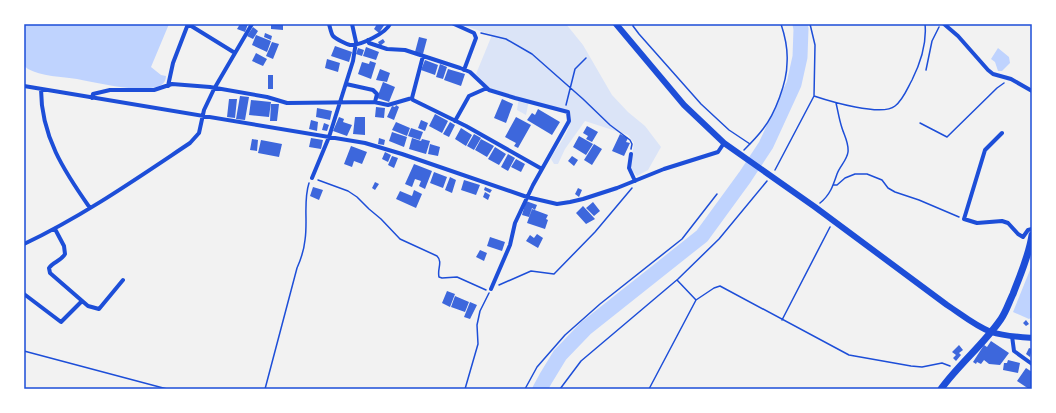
<svg xmlns="http://www.w3.org/2000/svg" width="1056" height="413" viewBox="0 0 1056 413" font-family="Merriweather,serif">
<rect width="100%" height="100%" fill="#f2f2f2"/>
<path fill="#dbe4f7" d="M459,24H566L583,45L612,95L628,112L645,126L661,147L648,170L637,176L630,168L634,143L628,135L585,121L565,149L558,164H554L551,159L552,156C560,143 574,127 570,111L529,100L526,115L517,110L519,97L489,88L476,74L492,35Z"/>
<path fill="#bfd3fe" d="M24,24H169L151,67L161,75L166,76C166,85 158,87 151,88C129,91 99,83 77,79C63,77 40,76 28,69C26,68 25,66 24,65Z
M998,48L1009,57L1010,63L1002,71H998L995,62L991,59Z
M1032,265V317L1029,319L1013,312Z"/>
<g fill="none" stroke-linecap="round" stroke-linejoin="round">
<path stroke="#bfd3fe" stroke-width="15" d="M540,389L546,378L560,355L586,328L702,236L745,177L766,145L794,84L800,57L801,29L800,24"/>
</g>
<path fill="#3d67dc" d="M240,24H248L245,32L237,29Z
M271,24H283V30L271,29Z
M377,24H385L379,33L374,29Z
M253,27L258,31L253,39L247,36Z
M265,33L272,36L271,40L264,37Z
M256,35L271,41L267,52L252,45Z
M419,37L427,39L423,54L415,52Z
M383,39L385,42L380,46L378,42Z
M272,42L279,44L273,59L266,56Z
M335,46L352,52L349,62L331,56Z
M366,47L379,52L376,60L363,56Z
M358,48L364,50L362,56L356,54Z
M256,53L267,59L263,66L252,61Z
M327,59L340,63L338,72L325,68Z
M425,60L438,65L435,75L421,70Z
M370,61L376,63L371,79L358,74L362,62L369,64Z
M440,64L447,67L443,79L436,77Z
M380,69L390,73L387,82L376,80Z
M448,69L465,74L461,86L444,80Z
M268,75H273V89H268Z
M383,82L395,87L389,102L377,98Z
M240,96L249,97L245,120L236,119Z
M229,99H237L235,118L227,117Z
M502,99L513,104L506,123L494,118Z
M251,100L271,102L269,117L249,115Z
M271,104H279L277,121H270Z
M396,105L399,107L394,120L387,117L392,106L395,107Z
M376,107L385,108L384,118L375,117Z
M317,108L332,111L330,120L316,117Z
M538,109L560,122L552,135L527,120L532,113L535,115Z
M435,114L448,121L442,133L429,126Z
M339,117L344,119L343,122L352,125L347,136L333,131Z
M355,117H365V135L353,134Z
M516,117L531,125L518,148L514,146L516,143L505,137Z
M311,120L318,122L317,131L309,129Z
M421,120L428,123L425,131L418,128Z
M396,122L410,128L407,136L392,130Z
M450,122L455,125L449,137L443,134Z
M324,123L329,125L327,131L322,130Z
M587,126L598,132L592,142L586,139L588,136L583,133Z
M411,128L423,132L420,140L408,136Z
M461,128L472,135L466,146L455,139Z
M392,132L407,137L404,147L389,141Z
M474,134L481,138L474,150L467,146Z
M620,134L628,138L626,142L630,143L624,156L612,151Z
M579,136L593,144L586,155L573,147Z
M311,138L323,140L321,149L309,147Z
M379,138L385,140L384,145L378,144Z
M412,138L421,141L422,139L430,141L426,154L409,149Z
M252,139L258,140L257,151L250,150Z
M481,139L494,146L487,157L475,150Z
M261,140L282,144L279,157L258,153Z
M430,144L440,147L438,156L428,154Z
M594,144L602,149L592,165L584,160Z
M351,146L367,152L362,164L354,161L352,167L344,164Z
M495,147L506,154L499,165L488,159Z
M385,152L391,155L388,162L382,159Z
M508,154L515,158L508,171L501,167Z
M392,156L398,158L394,168L388,165Z
M572,156L578,160L574,166L568,161Z
M516,159L525,164L521,172L511,167Z
M414,164L432,171L425,189L419,186L421,181L415,179L412,187L405,184Z
M434,172L447,177L443,188L430,183Z
M450,177L456,180L452,193L445,190Z
M464,180L480,185L476,195L461,190Z
M375,182L379,184L375,190L372,188Z
M313,187L323,190L319,200L310,196Z
M485,187L492,190L490,193L484,190Z
M578,188L582,190L579,197L575,194Z
M414,190L422,194L416,208L396,199L400,191L412,196Z
M485,192L490,195L488,200L483,197Z
M526,201L537,205L535,210L532,208L529,217L522,215Z
M593,202L600,211L594,216L586,208Z
M583,206L595,219L586,224L576,213Z
M532,209L548,215L546,219L548,220L545,229L527,223Z
M537,234L543,238L538,248L526,241L530,235L534,238Z
M490,237L505,242L502,251L487,246Z
M480,250L487,253L484,261L476,257Z
M447,291L455,294L450,307L442,303Z
M455,296L469,302L465,312L451,307Z
M470,302L477,305L470,319L464,317Z
M1026,320L1029,324L1026,326L1023,323Z
M991,341L1009,353L1000,365L989,364L984,360L981,364L977,362L976,364L973,362L984,345L987,347Z
M959,345L963,350L959,353L961,355L956,361L953,358L956,355L952,352Z
M1029,348L1032,349L1030,357L1026,354Z
M1008,360L1020,363L1018,373L1003,370L1004,363H1007Z
M1026,368L1032,372V389H1029L1017,381Z"/>
<g fill="none" stroke-linecap="round" stroke-linejoin="round">
<path stroke="#1d4ed8" stroke-width="1.5" d="M633,24V26L639,34L701,104L729,130L750,144
M481,33L506,39L532,54L583,99L610,125L630,140L632,144L631,149
M926,70L932,41L939,27
M814,96C829,101 882,117 895,106C903,100 907,89 912,80C921,62 927,44 925,24
M566,105L575,69L586,58
M920,123L947,137L997,88L1004,83
M744,150C751,143 757,137 763,129C775,114 787,82 787,63C788,50 785,36 781,24
M775,170L814,96L815,45L810,24
M318,180L348,191L357,197L369,209L381,219L400,239L437,256C443,262 437,269 439,277L442,278L457,277L486,290
M834,185H837L845,178L855,174H867L882,180L888,188L895,192L919,200L959,217
M820,203C830,195 833,186 837,174C840,166 847,160 848,152C849,143 844,135 842,128C839,119 838,111 836,103
M677,280L696,300
M499,285L531,271L554,274L595,232L632,188
M782,320L830,227
M24,351L167,389
M265,389L297,268C301,259 304,250 305,240C308,221 303,201 309,183
M465,389L478,344L477,325L480,311L489,293
M525,389L537,367L565,335L600,304L682,239L717,194
M560,389L581,361L678,279L719,239L767,181
M649,389L696,300L714,288L720,286L849,355L911,366L922,367L942,363L950,366"/>
<path stroke="#1d4ed8" stroke-width="4" d="M188,24L235,53
M329,24C330,27 331,33 333,36C336,39 346,44 350,45C360,46 386,33 390,24
M454,24L474,33L476,38L464,70
M944,24L958,36L988,70L993,74L1011,79L1032,91
M368,40L369,43L387,49L405,50L460,68L470,72L489,90L515,98L568,112L569,121L533,185L515,223L510,245L491,289
M423,56L412,98L413,100L466,126L542,169
M346,84L373,90L377,94L375,102
M24,86L365,143L402,154L527,197L557,204L570,202L583,199L617,188L664,169L718,152L724,143
M168,86L173,63L188,24
M41,89C41,136 64,171 90,208
M92,98L93,94L110,90H154L172,84L210,87L267,97L287,103L374,102L388,105L412,98
M455,121L469,96L487,88
M1002,133L985,150L964,219L977,223L1002,221L1008,223L1018,234L1023,237L1028,230L1032,229
M631,154L629,168L635,181
M312,178L329,137L353,61L356,42L352,24
M55,229L64,246L65,254C61,261 53,262 49,268L50,273L88,306L99,309L123,280
M24,244C83,216 136,179 190,143L199,133L204,110L214,89L252,24
M24,294L61,322L82,301
M1012,336L1014,351L1032,364"/>
<path stroke="#1d4ed8" stroke-width="6" d="M616,24L684,105L724,143L815,207L947,305C961,314 975,326 991,332C1004,336 1019,337 1032,338"/>
<path stroke="#1d4ed8" stroke-width="7" d="M941,389C959,364 984,344 1001,319C1006,312 1009,302 1013,294C1020,275 1029,256 1032,235"/>
</g>
<rect width="1056" height="413" fill="none" stroke="#ffffff" stroke-width="50"/>
<rect x="25" y="25" width="1006" height="363" fill="none" stroke="#1d4ed8" stroke-width="1.5"/>
</svg>
